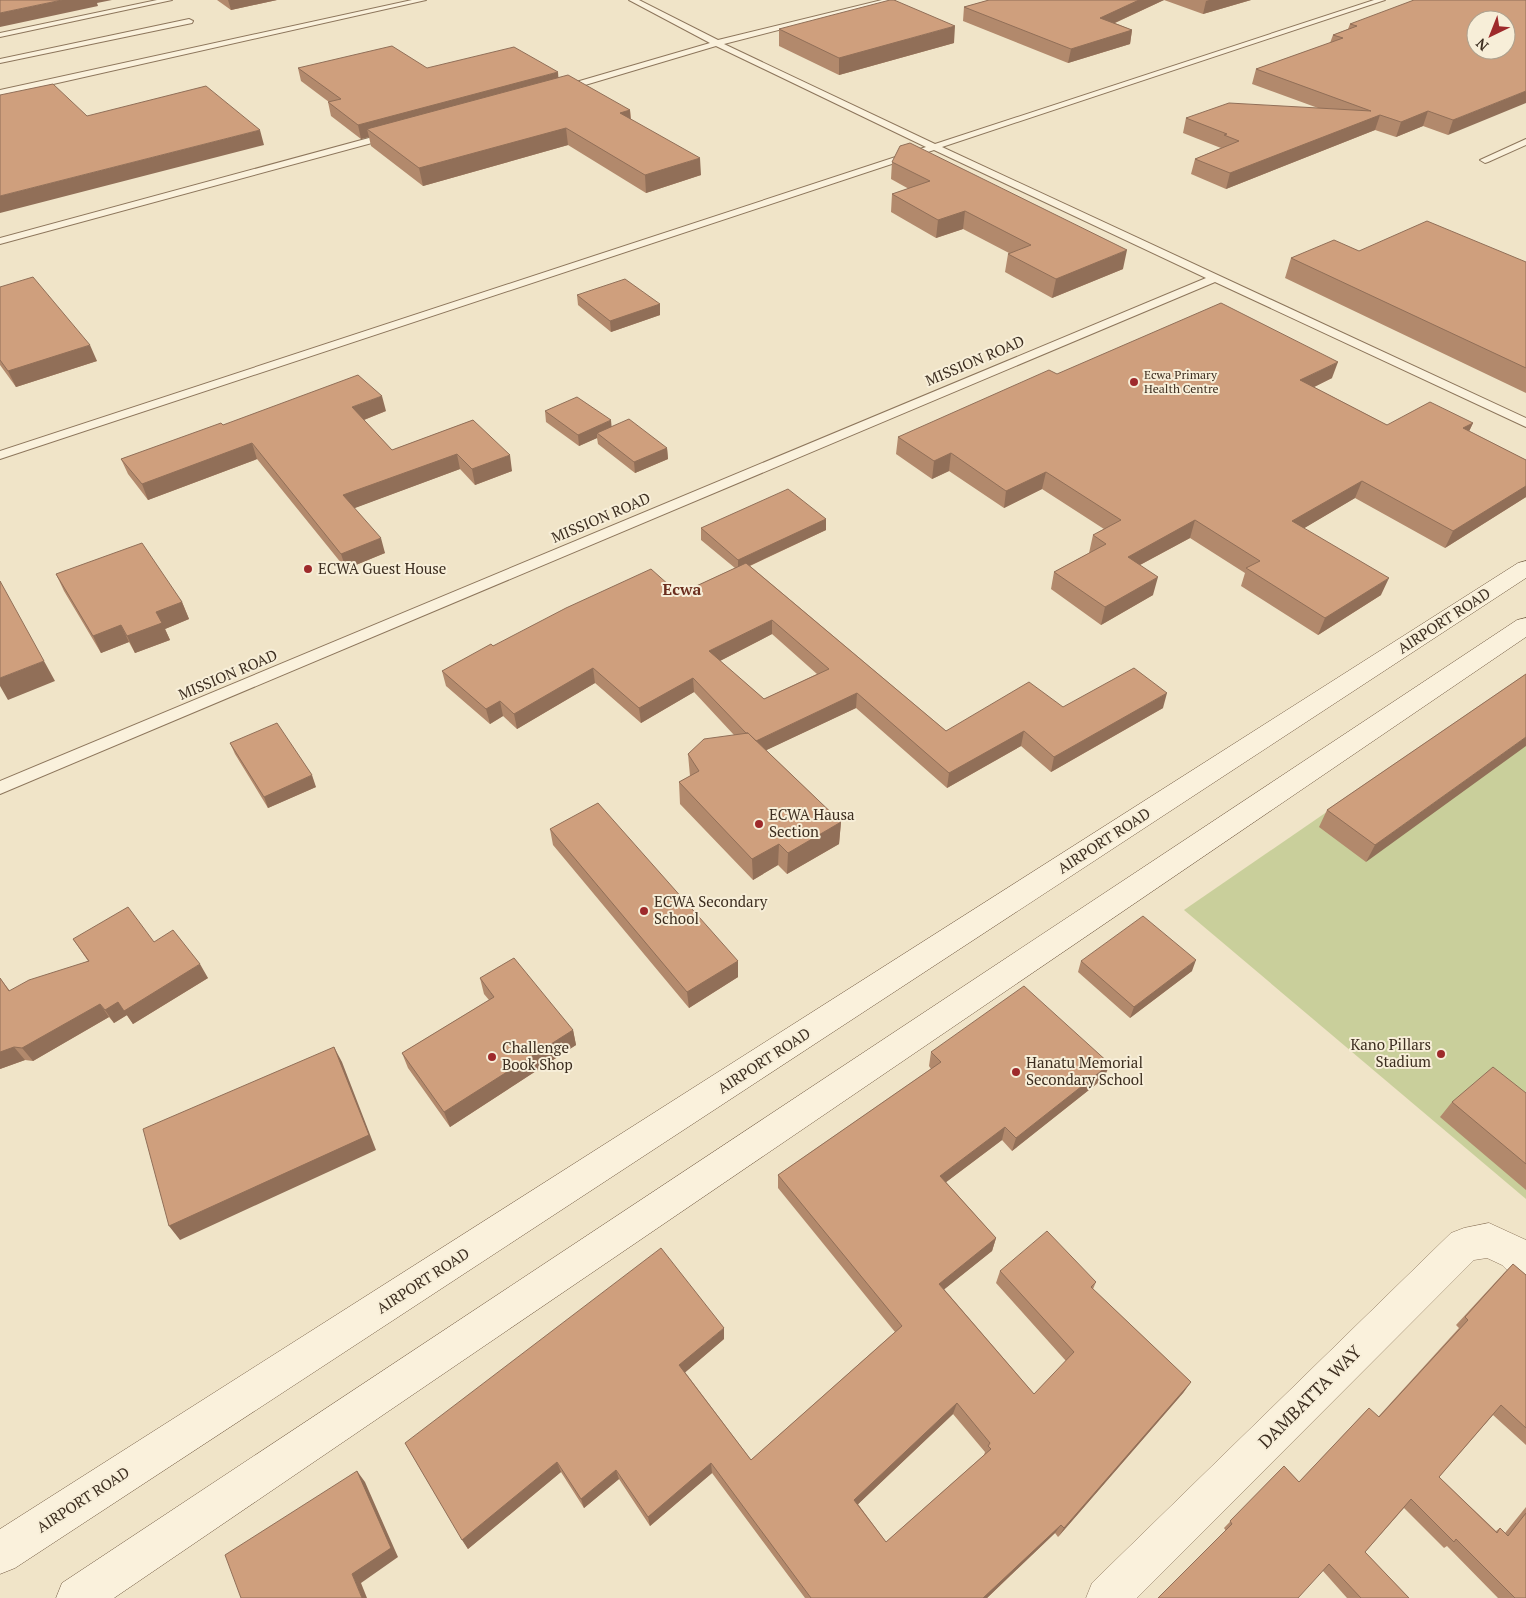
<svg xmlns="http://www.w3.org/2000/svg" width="1526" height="1598" viewBox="0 0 1526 1598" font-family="'PT Serif',serif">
<rect width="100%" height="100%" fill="#f0e4c8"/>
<path fill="#c9cf9b" d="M1526,675V1199L1184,910Z"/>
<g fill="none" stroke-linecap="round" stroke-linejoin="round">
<g stroke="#8d765c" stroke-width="2">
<path id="lane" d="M157,0H172L0,37V33Z
M412,0H426L0,96V90Z
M629,0H639L718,40L882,0H895L724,44L935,144L1374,0H1385L942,147L1526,418V427L1215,282L0,794V781L1206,278L934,150L0,459V451L926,147L716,46L565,91H559V87L710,43Z
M189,19L193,21L192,23L0,63V59Z
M391,132L395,135L394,137L0,244V238Z
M1526,139V145L1488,162L1485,163L1480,160Z"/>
</g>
<g stroke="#8d765c" stroke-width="1">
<path id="street" d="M1489,1223L1526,1240V1281L1513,1276L1502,1265L1487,1258L1474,1260L1137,1598H1086L1092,1583L1451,1233L1464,1228Z"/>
</g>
<g stroke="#6f573f" stroke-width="1">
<path id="secondary" d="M1526,561V578L15,1568L0,1574V1529L1518,563Z
M1526,618V637L114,1598H56L62,1583L1517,620Z"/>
</g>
<use href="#lane" fill="#faf1dc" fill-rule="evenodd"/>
<use href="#street" fill="#faf1dc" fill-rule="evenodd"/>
<use href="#secondary" fill="#faf1dc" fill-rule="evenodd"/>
</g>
<path fill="#b2896c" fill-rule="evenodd" d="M217,0H277L231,10Z
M989,0H1251L1203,14L1164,0L1115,23L1132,30L1130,44L1068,63L963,21L964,7Z
M1526,0L1448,135L1423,126L1396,137L1375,130L1226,189L1191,174L1195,159L1221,148L1183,133L1186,118L1318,108L1252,84L1256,69L1330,43L1333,35L1348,29L1350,24Z
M779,29L954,43L839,75L779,46Z
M298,68H427L558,78L630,110L631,119L701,175L646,193L568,145L423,186L371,146L369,137L361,139L331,116L328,102H329L301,81Z
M892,162L1123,269L1052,298L1005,272L1008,254L1009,253L963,229L936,238L891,212L892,194L909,189L891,179Z
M1359,251L1526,262V393L1285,278L1291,258Z
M0,287L97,361L16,387L0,365Z
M577,295L660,304V315L611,332L578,305Z
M1057,374L1332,378L1314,387L1387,425L1473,423L1469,431L1526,460V497L1445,548L1355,498L1304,528L1381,595L1318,635L1241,586L1245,573L1190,538L1140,565L1153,595L1101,625L1051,589L1054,572L1089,553L1093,535L1104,529L1042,489L1004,508L949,471L932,479L896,454L898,437Z
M386,411L364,420L392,450L473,420L512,471L475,485L460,469L354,508L385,553L346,569L257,459L148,500L128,474L121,459L223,425Z
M545,411L611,427L667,448L668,459L635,473L598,444L597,438L579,446L546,422Z
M826,519V530L750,566L946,731L1063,707L1163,708L1051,772L1021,746L947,788L856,708L766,750L841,822L839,844L787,874L778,865L753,880L680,804L679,782L690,776L688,754L734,735L694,692L641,723L595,683L517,729L503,716L490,724L446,686L442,671L493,646L679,594L735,568L701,540V528ZM772,634L817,674L764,699L720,661Z
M56,574L182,602L189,619L165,629L170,640L135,653L129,642L101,653L64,591Z
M1526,674L1366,862L1319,827L1327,810Z
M230,743L316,787L268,808L235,754Z
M550,829L738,961V977L689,1008L553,845Z
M73,939L154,942L208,978L133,1024L127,1015L114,1023L109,1017L33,1061L25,1060L0,1069V978L10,991L88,961Z
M1081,961L1192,971L1130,1018L1078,972Z
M480,978L573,1030L576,1045L450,1127L408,1068L402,1053L489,1000L484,994Z
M931,1052L1104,1078L1012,1151L1002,1140L946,1182L996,1238L992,1251L944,1289L1034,1394L1066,1361L996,1283L1000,1271L1096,1282L1093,1289L1191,1382L1183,1393L1058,1537L1055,1533L987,1598H805L712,1473L650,1526L619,1479L584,1508L561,1472L468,1549L405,1443L724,1339L685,1372L751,1460L895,1332L778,1188V1175L931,1069L929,1066ZM953,1414L985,1452L984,1455L886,1542L858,1504Z
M1526,1093V1190L1440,1117L1452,1102Z
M1513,1264L1526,1275V1445L1493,1415L1439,1477L1496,1531L1500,1528L1505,1533L1526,1507V1598H1498L1447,1546L1444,1548L1404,1508L1365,1552L1409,1598H1347L1323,1571L1226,1531L1224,1528L1284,1466L1299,1482L1369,1408L1378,1417L1459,1328L1456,1325L1504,1273Z"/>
<path fill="#916f58" d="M62,0H112L97,3L98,6L0,27V13Z
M228,0H277L231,10Z
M1139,0H1164L1097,31L1100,18Z
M1209,0H1251L1203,14L1206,1Z
M955,26L954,43L839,75V58Z
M1132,30L1130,44L1068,63L1071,49Z
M558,72L559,86L367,129L369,137L361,139L358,125Z
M1526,91V103L1448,135L1453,120Z
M630,110L631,127L620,113Z
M1428,111L1423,126L1396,137L1401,122Z
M1380,115L1375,130L1226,189L1230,173Z
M566,128L568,145L423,186L419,168Z
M260,130L264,145L0,213V196Z
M700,158L701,175L646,193L645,175Z
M965,211L963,229L936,238L938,220Z
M1127,250L1123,269L1052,298L1056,279Z
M660,304V315L611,332L610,321Z
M90,345L97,361L16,387L8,371Z
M1338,362L1332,378L1294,397L1300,380Z
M382,396L386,411L356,423L352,407Z
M611,420L612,431L597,433V438L579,446L578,435Z
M1473,423L1465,440L1463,428Z
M252,443L257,459L148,500L142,484Z
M667,448L668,459L635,473L634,462Z
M951,453L949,471L932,479L934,461Z
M457,454L460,469L347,511L343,495Z
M510,455L512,471L475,485L472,469Z
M1046,472L1042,489L1004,508L1006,491Z
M1362,481L1355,498L1286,539L1292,521Z
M1526,486V497L1445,548L1453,531Z
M826,519V530L738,571V560Z
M1195,520L1190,538L1123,574L1128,557Z
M381,538L385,553L346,569L341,554Z
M1158,577L1153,595L1101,625L1105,607Z
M1389,578L1381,595L1318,635L1325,618Z
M182,602L189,619L165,629L170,640L135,653L127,636L156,612Z
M772,620V634L710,666L709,651Z
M121,625L129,642L101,653L93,636Z
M44,661L55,681L8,700L0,686V678Z
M593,668L595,683L517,729L514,714Z
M693,678L694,692L641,723L639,708Z
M857,693L856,708L754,756V742Z
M1167,693L1163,708L1051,772L1054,757Z
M500,701L503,716L490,724L486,709Z
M1024,731L1021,746L947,788L949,773Z
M1526,737V746L1366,862L1375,845Z
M312,775L316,787L268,808L264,797Z
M841,822L839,844L787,874L788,853Z
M779,844L778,865L753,880L752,859Z
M1196,960L1192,971L1130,1018L1134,1007Z
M738,961V977L689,1008L687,992Z
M200,964L208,978L133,1024L124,1011Z
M118,1002L127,1015L114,1023L105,1010Z
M100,1004L109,1017L33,1061L22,1048Z
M573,1030L576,1045L450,1127L444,1112Z
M14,1047L25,1060L0,1069V1052Z
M334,1047L342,1062L376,1150L180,1240L169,1226Z
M1110,1064L1104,1078L1012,1151L1016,1138Z
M1005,1127L1002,1140L937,1189L940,1176Z
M996,1238L992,1251L936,1296L939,1284Z
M724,1328V1339L681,1376L679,1365Z
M1191,1382L1183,1393L1058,1537L1064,1528Z
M957,1403L953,1414L853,1509L854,1500Z
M557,1462L561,1472L468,1549L462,1540Z
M711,1463L712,1473L650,1526L648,1517Z
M616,1470L619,1479L584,1508L581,1499Z
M357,1471L365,1482L398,1557L361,1583L367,1598H362L352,1574Z
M1061,1525L1055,1533L987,1598H983Z"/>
<path fill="#cf9f7d" stroke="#916f58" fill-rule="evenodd" d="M0,0H62L0,13Z
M890,0H894L955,26L839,58L779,29Z
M989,0H1139L1100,18L1132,30L1071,49L964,7Z
M1414,0H1526V91L1453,120L1428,111L1401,122L1380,115L1230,173L1195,159L1239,141L1224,135L1227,134L1186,118L1229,103L1371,111L1256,69L1343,38L1333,35L1357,26L1350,24ZM1476,20H1506V50H1476Z
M392,46L427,68L514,47L558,72L358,125L328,102L341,99L298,68Z
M568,75L630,110L620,113L700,158L645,175L566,128L419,168L367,129Z
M53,84L87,116L206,86L260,130L0,196V95Z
M910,143L1127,250L1056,279L1008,254L1031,245L965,211L938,220L892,194L930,181L892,162L900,146Z
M1427,221L1526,262V368L1291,258L1334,240L1359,251Z
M33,277L90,345L8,371L0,360V287Z
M625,279L660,304L610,321L577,295Z
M1221,303L1338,362L1300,380L1387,425L1430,402L1473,423L1463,428L1526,460V486L1453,531L1362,481L1292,521L1389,578L1325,618L1246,568L1260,561L1195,520L1128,557L1158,577L1105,607L1054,572L1106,544L1093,535L1121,520L1046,472L1006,491L951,453L934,461L898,437L1049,370L1057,374Z
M358,375L382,396L352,407L392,450L473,420L510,455L472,469L457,454L343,495L381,538L341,554L252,443L142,484L121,459L221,423L223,425Z
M577,397L611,420L578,435L545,411Z
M629,419L667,448L634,462L597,433Z
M788,489L826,519L738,560L701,528Z
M142,543L182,602L156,612L162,623L127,636L121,625L93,636L56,574Z
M746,563L946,731L1029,682L1063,707L1134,668L1167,693L1054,757L1024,731L949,773L857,693L756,741L748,733H746L693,678L639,708L593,668L514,714L500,701L486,709L442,671L491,644L493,646L566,608L651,569L679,594ZM772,620L829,669L764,699L709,651Z
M0,581L44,661L0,678Z
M1526,674V737L1375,845L1327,810Z
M277,723L312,775L264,797L230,743Z
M748,733L841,822L788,853L779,844L752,859L679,782L699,771L688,754L704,739Z
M598,803L738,961L687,992L550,829Z
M128,907L154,942L173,930L200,964L124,1011L118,1002L105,1010L100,1004L22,1048L14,1047L0,1052V978L9,991L29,980L89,961L73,939Z
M1143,916L1196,960L1134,1007L1081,961Z
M514,958L573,1030L444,1112L402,1053L494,997L480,978Z
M1024,986L1110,1064L1016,1138L1005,1127L940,1176L996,1238L939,1284L1034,1394L1074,1352L1000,1271L1047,1231L1096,1282L1091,1287L1191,1382L1064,1528L1061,1525L983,1598H811L711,1463L648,1517L616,1470L581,1499L557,1462L462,1540L405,1443L661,1248L724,1328L679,1365L751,1460L902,1326L778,1175L941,1062L931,1052ZM957,1403L990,1443L988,1446L991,1449L886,1542L854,1500Z
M334,1047L369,1135L169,1226L143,1129Z
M1493,1067L1526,1093V1164L1452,1102Z
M1513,1264L1526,1275V1428L1501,1405L1439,1477L1497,1533L1500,1528L1508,1536L1526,1513V1598H1515L1456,1539L1454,1542L1411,1499L1365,1552L1409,1598H1361L1329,1564L1298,1598H1158L1232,1524L1230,1521L1284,1466L1299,1482L1369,1408L1379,1417L1468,1320L1465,1317Z
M357,1471L391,1548L352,1574L362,1598H241L225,1555Z"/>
<g fill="#9e2a2b" stroke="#f7eed8" stroke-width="2">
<circle cx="1134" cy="382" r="5"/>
<circle cx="308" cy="569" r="5"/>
<circle cx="759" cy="824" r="5"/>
<circle cx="644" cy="911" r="5"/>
<circle cx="1441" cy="1054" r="5"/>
<circle cx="492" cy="1057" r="5"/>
<circle cx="1016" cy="1072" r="5"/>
</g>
<g text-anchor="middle" stroke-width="4" stroke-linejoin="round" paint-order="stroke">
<g font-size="12" fill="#3d2e20" stroke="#f7eed8" text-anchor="start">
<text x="1144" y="379">Ecwa Primary<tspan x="1144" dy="14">Health Centre</tspan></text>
</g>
<g font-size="15" fill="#3d2e20" stroke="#f7eed8">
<text transform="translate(975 361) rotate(-23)" y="5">MISSION ROAD</text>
<text transform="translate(601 518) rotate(-23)" y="5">MISSION ROAD</text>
<text transform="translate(1444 621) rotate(-33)" y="5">AIRPORT ROAD</text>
<text transform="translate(228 675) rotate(-23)" y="5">MISSION ROAD</text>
<text transform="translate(1104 841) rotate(-33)" y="5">AIRPORT ROAD</text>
<text transform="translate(764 1061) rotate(-33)" y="5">AIRPORT ROAD</text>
<text transform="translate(423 1281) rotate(-33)" y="5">AIRPORT ROAD</text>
<text transform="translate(83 1500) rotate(-33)" y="5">AIRPORT ROAD</text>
</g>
<g font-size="15" fill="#3d2e20" stroke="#f7eed8" text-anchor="start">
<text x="318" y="574">ECWA Guest House</text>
<text x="769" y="820">ECWA Hausa<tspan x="769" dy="17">Section</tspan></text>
<text x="654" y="907">ECWA Secondary<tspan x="654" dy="17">School</tspan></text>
<text x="1431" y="1050" text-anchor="end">Kano Pillars<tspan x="1431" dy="17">Stadium</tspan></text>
<text x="502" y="1053">Challenge<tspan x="502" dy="17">Book Shop</tspan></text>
<text x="1026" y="1068">Hanatu Memorial<tspan x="1026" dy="17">Secondary School</tspan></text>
</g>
<g font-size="16" font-weight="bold" fill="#6b2e1e" stroke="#f7eed8">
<text x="682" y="595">Ecwa</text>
</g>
<g font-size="18" fill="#3d2e20" stroke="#f7eed8">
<text transform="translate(1310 1397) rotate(-45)" y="6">DAMBATTA WAY</text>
</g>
</g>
<g transform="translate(1491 35) rotate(223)"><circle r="24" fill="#f7eed8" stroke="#ada18e"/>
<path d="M0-4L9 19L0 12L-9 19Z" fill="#9e2a2b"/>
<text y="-8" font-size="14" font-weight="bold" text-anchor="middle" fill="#3d2e20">N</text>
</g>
</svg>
